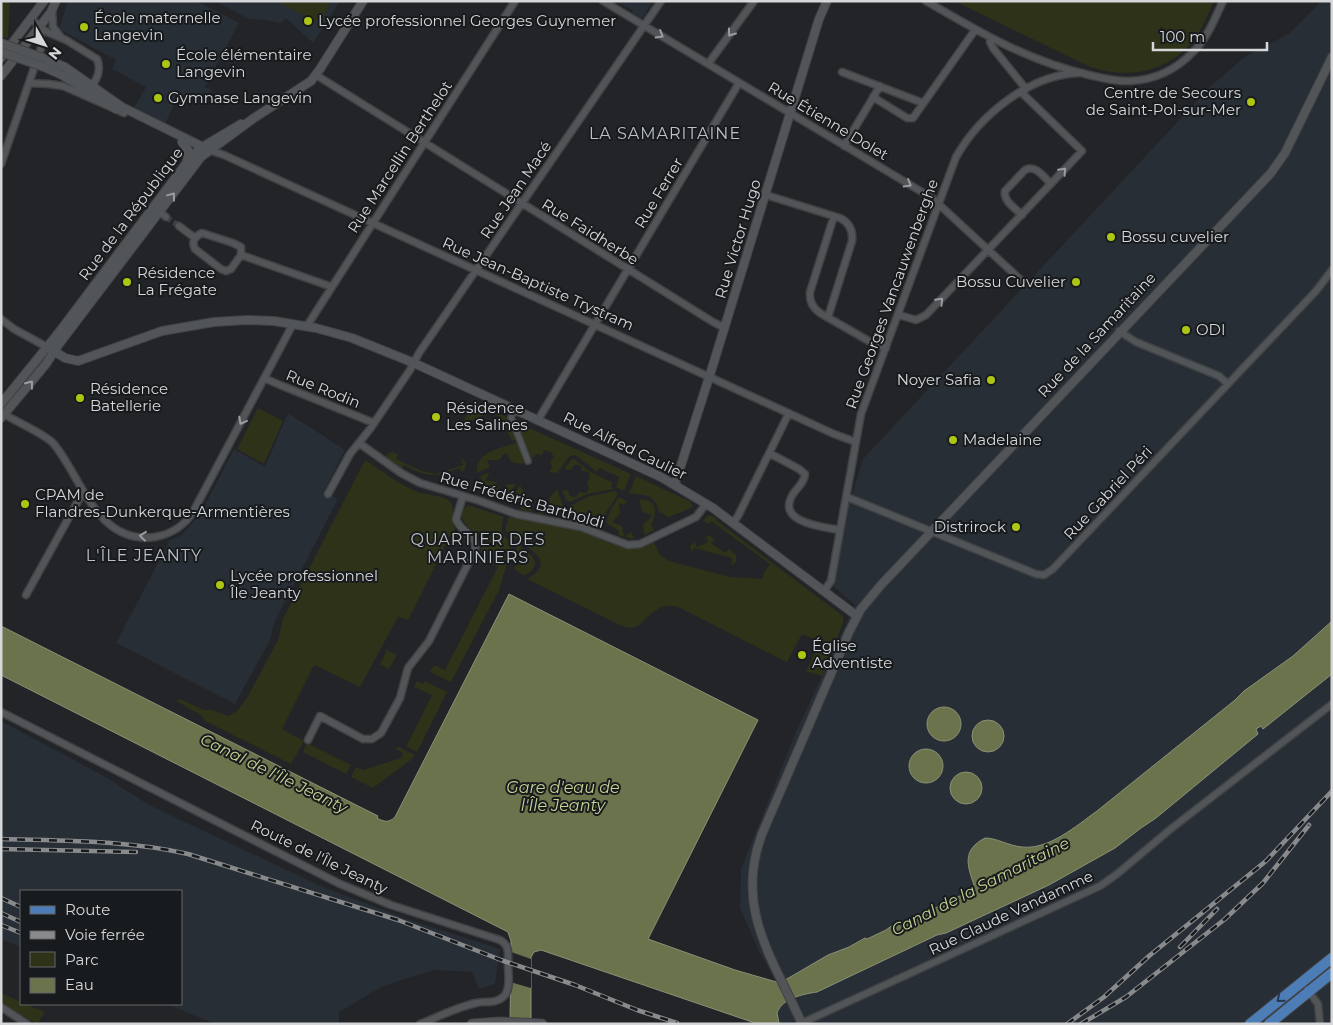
<svg xmlns="http://www.w3.org/2000/svg" width="1333" height="1025" viewBox="0 0 1333 1025" font-family="Montserrat,sans-serif">
<rect width="100%" height="100%" fill="#222427"/>
<path fill="#282e35" d="M68,1H197L239,23L205,87L212,90L198,102L179,94L165,124L134,108L146,87L112,69L116,60L59,29Z
M214,1H340L313,43L286,18L281,23L266,20L250,19Z
M619,1H655L654,3H652L643,17L640,18L632,13L633,10L619,3Z
M1322,1H1332V1024H780L777,1017V1011L780,1006L787,1002L758,949L740,908L741,869L795,734L855,605L826,580L863,459L1211,86L1243,58L1290,33Z
M288,413L345,450L324,491L338,499L274,623L270,640L235,704L116,643L170,540L184,534V532L199,516L234,449L265,467Z
M1,721L104,776L149,805L323,887L410,920L500,949L495,984L479,989L472,972L434,970L383,986L339,1012V1024H216L166,1004H181V891H21V947L1,939Z"/>
<path fill="#2d3219" d="M1,1H10L8,38L1,36Z
M282,1H324L330,4L321,23L281,4Z
M954,1H1214C1208,13 1204,26 1196,36C1172,72 1127,81 1088,66Z
M474,401L508,418L517,439L512,441L501,417L489,413L462,424Z
M258,408L283,421L264,464L237,449Z
M516,422L631,474L624,491L616,487L619,477L599,468L597,472L575,455L570,456L557,473L549,472L552,467L550,462L554,457L551,452L544,450L542,455L536,454L532,459Z
M518,442L526,462L522,464L511,462L506,452L499,460H487L490,467L477,473C474,452 502,448 518,442Z
M392,452L398,454L396,459L422,471L436,474L463,465L461,460L463,459L466,463L465,469L462,472L459,468C434,478 427,477 404,465L401,469L386,459V455Z
M573,458L589,471L613,483L611,487L614,489L587,494L570,502L566,500L562,490L568,491L570,496L576,497L579,492L586,493L589,487L587,483L590,477L588,472L582,471L580,465H574L571,470L564,469Z
M365,460C382,470 399,485 418,492C428,495 445,495 451,503C454,507 453,522 455,529L450,536L408,620L398,617L360,687L314,665L282,729L304,741L291,764L205,721L201,715L176,701L180,699L204,710H213L228,716L237,711L247,698L278,640L283,619Z
M490,472L485,480L496,482L501,492L508,484H516L507,498L487,491L480,476Z
M636,476L691,502L693,507L669,517L659,512C654,493 645,496 629,493Z
M520,485L525,495L521,500L524,505L529,506L532,512L538,513L541,508L547,509L550,504L549,498L557,489L564,509L558,512L549,510L542,514L519,509L521,503L513,501V495Z
M615,491L617,493V496L601,520L589,517L591,510H588L586,516L568,511V507L590,496Z
M619,497L627,501L624,505L619,503L620,514L612,522L622,526L624,537L631,532L634,537L633,539L618,535L619,531L606,523L610,511Z
M643,499C658,502 657,513 651,525L654,530L644,535L643,524L652,516L642,511L639,500Z
M468,505L504,517C500,530 501,535 513,543L499,590L451,682L430,672L434,665L445,670L498,567L488,562L485,566L476,560C498,532 444,526 468,505Z
M710,515L716,518L717,521L843,616V623L822,676L806,671L820,642L802,634L787,662L678,607C671,606 664,605 658,609C642,617 642,634 620,625L527,579C562,560 520,544 506,531V527L509,517L575,529L620,547L630,548H637L653,541L660,555L669,561L730,577L763,579V574L770,564L711,521L708,524L703,520L707,516Z
M709,535L715,539L711,543L725,553L729,549L736,555V562L731,565L732,558L694,548L692,553L690,546L695,542L697,547L708,542L706,536Z
M518,545C532,555 545,564 524,576L514,569L517,562L516,547Z
M387,650L397,655L389,669L380,664Z
M417,681L423,684L425,681L447,692L417,752L406,747L432,695L414,687Z
M307,743L351,765L346,774L303,752Z
M397,746L415,755L412,759L373,788L351,777L356,767L363,770L401,758L403,753L396,749Z
M1,993L21,1002V1004H25L45,1012L37,1024L1,1003Z"/>
<path fill="#6a734c" stroke="#8a9176" d="M509,594L758,720L648,939L735,970L780,983L828,955L849,947L865,938L867,939L886,930L897,922L906,921L927,912L972,890L974,885C967,865 962,850 985,838C997,838 1009,846 1022,847C1049,850 1076,826 1097,811L1235,700L1244,691L1293,656L1332,621V674L1263,729L1261,726L1256,729L1258,734L1156,818L1141,828L1115,848L1049,885L946,933L937,935L817,992C804,994 782,998 777,1013L779,1023H755L541,950L534,952L531,957V1024H510L511,941L508,932L1,675V626L378,816L377,818C384,822 389,823 395,817Z
M927 724a17 17 0 1 1 34 0a17 17 0 1 1-34 0Z
M972 736a16 16 0 1 1 32 0a16 16 0 1 1-32 0Z
M909 766a17 17 0 1 1 34 0a17 17 0 1 1-34 0Z
M950 788a16 16 0 1 1 32 0a16 16 0 1 1-32 0Z"/>
<path fill="#222427" d="M511,952L531,959V988L510,982Z"/>
<g fill="none" stroke-linecap="round" stroke-linejoin="round">
<path stroke="#3d3f42" stroke-width="6" stroke-dasharray="6 3" stroke-linecap="butt" d="M166,217L179,226"/>
<g stroke="#404244" stroke-width="8">
<path id="pedestrian" d="M515,409L511,417L528,461"/>
</g>
<g stroke="#404244" stroke-width="9">
<path id="minor" d="M603,1L932,198L1024,283
M926,1C979,32 1028,61 1089,75C1102,78 1116,82 1130,81C1155,80 1177,69 1194,51C1208,37 1215,18 1223,1
M52,10L53,27L61,37
M31,19L45,31L66,40L97,59C102,71 96,80 90,90
M993,40L990,42L993,48L1026,89
M708,64L754,1
M842,72L923,103
M316,75L713,322L725,328
M29,83L49,84L63,86L124,113
M873,97L907,118H913L975,30
M844,146L880,86
M209,150L224,155L834,434L856,442
M1,164L41,48L40,27
M766,195L840,218C850,223 853,231 852,241L828,317
M160,212L166,217
M1022,215C1015,208 1003,201 1005,191L1025,170C1035,164 1044,177 1051,184
M834,216L810,292C809,302 813,308 820,313L874,344L886,348
M179,226L195,238
M202,233L233,243L241,247V255L231,269L226,271L221,269L195,249C191,242 195,236 202,233Z
M241,255L332,287
M899,315L916,320L926,315L1082,151L1021,92
M1,319L14,329L47,347
M307,326L515,1
M1119,331L1136,342L1219,376L1228,384
M264,378L280,385L374,423
M1,412C17,423 40,431 53,443C82,477 96,545 155,537C171,534 185,525 193,512L293,324
M538,420L739,83
M359,443L401,473L420,483L480,501L516,514L581,527L628,545L640,544L696,517L706,504
M769,453L799,469L805,474C804,483 798,487 793,494C775,523 824,527 840,530
M328,494L350,454L370,429L410,370L419,353L661,1
M847,497L1036,574L1044,575L1053,569L1316,291L1332,270
M733,523L738,516L789,413
M824,591L831,581L861,414L956,157C980,115 1030,74 1080,73
M26,595L83,492
M1,712L340,884L391,905L500,940C510,945 508,954 508,964C508,973 511,987 505,995C498,1004 485,1001 476,1003C457,1007 438,1017 420,1024
M308,740L320,716L363,739H372L381,733L400,698L408,668L429,641L475,550C478,535 460,532 456,519L463,496
M1307,989L1318,1004L1320,1024
M1,1007L27,1024
M802,1023L1100,886L1117,874L1172,828L1332,704"/>
</g>
<g stroke="#404244" stroke-width="10">
<path id="tertiary" d="M1,58L44,1
M46,59L65,67L122,107L205,148
M44,67L62,75L116,109
M1,76L51,12L56,1
M182,142L188,150L187,161
M47,347L65,358L78,361L162,331L214,322L247,320L274,321L316,328L352,338L414,363L661,477L713,508L857,616
M1,404L60,331L188,161L199,149L241,124
M1,418L46,364L59,344L201,157L254,118L311,81L320,69L363,1
M675,484L713,365L819,19L827,1
M802,1024C773,958 734,909 762,834L849,632L861,609L881,585L1271,173L1285,153L1332,57"/>
</g>
<g stroke="#404244" stroke-width="11">
<path id="secondary" d="M472,1024L499,1022L542,1024"/>
</g>
<g stroke="#404244" stroke-width="12">
<path id="primary" d="M1250,1024L1332,958
M1269,1024L1332,973"/>
</g>
<use href="#pedestrian" stroke="#525558" stroke-width="5"/>
<use href="#minor" stroke="#525558" stroke-width="6"/>
<use href="#tertiary" stroke="#525558" stroke-width="8"/>
<use href="#secondary" stroke="#525558" stroke-width="9"/>
<use href="#primary" stroke="#4d7db6" stroke-width="10"/>
<g stroke="#888a8c" stroke-width="4.5">
<path id="rail" d="M1,839C64,841 127,840 188,854L398,920L501,960L575,985L637,1010L677,1023
M1,849L136,852
M1,898L21,907
M1,913L21,922
M1,925L21,933
M1180,947L1217,909
M1067,1024L1104,997L1149,956L1266,861L1332,791
M1081,1024L1126,997L1225,919L1263,883L1309,825"/>
</g>
<use href="#rail" stroke="#181b1d" stroke-width="2.5" stroke-dasharray="8" stroke-linecap="butt"/>
<g stroke="#404244" stroke-width="10" stroke-linecap="butt">
<path id="tertiary-bridge" d="M1,43L46,59
M1,52L44,67"/>
</g>
<use href="#tertiary-bridge" stroke="#525558" stroke-width="8"/>
</g>
<defs><path id="oneway-chevron" d="M-2-3.5L2.5 0L-2 3.5" fill="none" stroke-width="1.6" stroke-linecap="round" stroke-linejoin="round" transform="scale(1.25)"/></defs>
<g stroke="#9a9c9f">
<use href="#oneway-chevron" transform="translate(731 33) rotate(126)"/>
<use href="#oneway-chevron" transform="translate(660 35) rotate(31)"/>
<use href="#oneway-chevron" transform="translate(1063 171) rotate(-47)"/>
<use href="#oneway-chevron" transform="translate(908 184) rotate(31)"/>
<use href="#oneway-chevron" transform="translate(172 196) rotate(-53)"/>
<use href="#oneway-chevron" transform="translate(940 301) rotate(-46)"/>
<use href="#oneway-chevron" transform="translate(30 384) rotate(-52)"/>
<use href="#oneway-chevron" transform="translate(242 421) rotate(118)"/>
<use href="#oneway-chevron" transform="translate(143 536) rotate(-174)"/>
</g>
<use stroke="#28384b" href="#oneway-chevron" transform="translate(1280 999) rotate(141)"/>
<g fill="#acc613" stroke="#181b1d" stroke-width="2">
<circle cx="308" cy="21" r="5"/>
<circle cx="84" cy="27" r="5"/>
<circle cx="166" cy="64" r="5"/>
<circle cx="158" cy="98" r="5"/>
<circle cx="1251" cy="102" r="5"/>
<circle cx="1111" cy="237" r="5"/>
<circle cx="127" cy="282" r="5"/>
<circle cx="1076" cy="282" r="5"/>
<circle cx="1186" cy="330" r="5"/>
<circle cx="991" cy="380" r="5"/>
<circle cx="80" cy="398" r="5"/>
<circle cx="436" cy="417" r="5"/>
<circle cx="953" cy="440" r="5"/>
<circle cx="25" cy="504" r="5"/>
<circle cx="1016" cy="527" r="5"/>
<circle cx="220" cy="585" r="5"/>
<circle cx="802" cy="655" r="5"/>
</g>
<g text-anchor="middle" stroke-width="4" stroke-linejoin="round" paint-order="stroke">
<g font-size="15" fill="#d5d7d9" stroke="#181b1d" text-anchor="start">
<text x="94" y="23">École maternelle<tspan x="94" dy="17">Langevin</tspan></text>
<text x="318" y="26">Lycée professionnel Georges Guynemer</text>
<text x="176" y="60">École élémentaire<tspan x="176" dy="17">Langevin</tspan></text>
<text x="1241" y="98" text-anchor="end">Centre de Secours<tspan x="1241" dy="17">de Saint-Pol-sur-Mer</tspan></text>
<text x="168" y="103">Gymnase Langevin</text>
<text x="1121" y="242">Bossu cuvelier</text>
<text x="137" y="278">Résidence<tspan x="137" dy="17">La Frégate</tspan></text>
<text x="1066" y="287" text-anchor="end">Bossu Cuvelier</text>
<text x="1196" y="335">ODI</text>
<text x="981" y="385" text-anchor="end">Noyer Safia</text>
<text x="90" y="394">Résidence<tspan x="90" dy="17">Batellerie</tspan></text>
<text x="446" y="413">Résidence<tspan x="446" dy="17">Les Salines</tspan></text>
<text x="963" y="445">Madelaine</text>
<text x="35" y="500">CPAM de<tspan x="35" dy="17">Flandres-Dunkerque-Armentières</tspan></text>
<text x="1006" y="532" text-anchor="end">Distrirock</text>
<text x="230" y="581">Lycée professionnel<tspan x="230" dy="17">Île Jeanty</tspan></text>
<text x="812" y="651">Église<tspan x="812" dy="17">Adventiste</tspan></text>
</g>
<g font-size="15" fill="#d5d7d9" stroke="#181b1d">
<text transform="translate(828 121) rotate(31)" y="5">Rue Étienne Dolet</text>
<text transform="translate(400 157) rotate(-57)" y="5">Rue Marcellin Berthelot</text>
<text transform="translate(516 190) rotate(-56)" y="5">Rue Jean Macé</text>
<text transform="translate(659 193) rotate(-59)" y="5">Rue Ferrer</text>
<text transform="translate(131 214) rotate(-53)" y="5">Rue de la République</text>
<text transform="translate(590 232) rotate(32)" y="5">Rue Faidherbe</text>
<text transform="translate(738 239) rotate(-73)" y="5">Rue Victor Hugo</text>
<text transform="translate(538 284) rotate(24)" y="5">Rue Jean-Baptiste Trystram</text>
<text transform="translate(892 294) rotate(-70)" y="5">Rue Georges Vancauwenberghe</text>
<text transform="translate(1097 335) rotate(-47)" y="5">Rue de la Samaritaine</text>
<text transform="translate(323 389) rotate(22)" y="5">Rue Rodin</text>
<text transform="translate(625 446) rotate(26)" y="5">Rue Alfred Caulier</text>
<text transform="translate(1108 493) rotate(-47)" y="5">Rue Gabriel Péri</text>
<text transform="translate(522 500) rotate(16)" y="5">Rue Frédéric Bartholdi</text>
<text transform="translate(319 857) rotate(26)" y="5">Route de l'Île Jeanty</text>
<text transform="translate(1011 913) rotate(-25)" y="5">Rue Claude Vandamme</text>
</g>
<g font-size="16" letter-spacing="1" fill="#bdc0c4" stroke="#181b1d">
<text x="665" y="139">LA SAMARITAINE</text>
<text x="478" y="545">QUARTIER DES<tspan x="478" dy="18">MARINIERS</tspan></text>
<text x="144" y="561">L'ÎLE JEANTY</text>
</g>
<g font-size="16" font-style="italic" fill="#c6d594" stroke="#181b1d">
<text transform="translate(274 773) rotate(26)" y="6">Canal de l'Île Jeanty</text>
<text x="563" y="793">Gare d'eau de<tspan x="563" dy="18">l'Île Jeanty</tspan></text>
<text transform="translate(980 886) rotate(-27)" y="6">Canal de la Samaritaine</text>
</g>
</g>
<rect width="1333" height="1025" fill="none" stroke="#d5d7d9" stroke-width="5"/>
<rect x="20" y="890" width="162" height="115" fill="#181b1d" stroke="#646668"/>
<rect x="30" y="906" width="25" height="8" fill="#4d7db6" stroke="#646668"/>
<text x="65" y="915" font-size="15" fill="#d5d7d9">Route</text>
<rect x="30" y="931" width="25" height="8" fill="#888a8c" stroke="#646668"/>
<text x="65" y="940" font-size="15" fill="#d5d7d9">Voie ferrée</text>
<rect x="30" y="952" width="25" height="15" fill="#2d3219" stroke="#646668"/>
<text x="65" y="965" font-size="15" fill="#d5d7d9">Parc</text>
<rect x="30" y="978" width="25" height="15" fill="#6a734c" stroke="#646668"/>
<text x="65" y="990" font-size="15" fill="#d5d7d9">Eau</text>
<g transform="translate(45 45) rotate(129)" stroke="#181b1d" stroke-width="4" paint-order="stroke">
<path d="M0-4L9 19L0 12L-9 19Z" fill="#d5d7d9"/>
<text y="-8" font-size="14" font-weight="bold" text-anchor="middle" fill="#d5d7d9">N</text>
</g>
<path d="M1153 42v8h114v-8" fill="none" stroke="#d5d7d9" stroke-width="2.5"/>
<text x="1160" y="42" font-size="15" fill="#d5d7d9" stroke="#181b1d" stroke-width="4" paint-order="stroke">100 m</text>
</svg>
